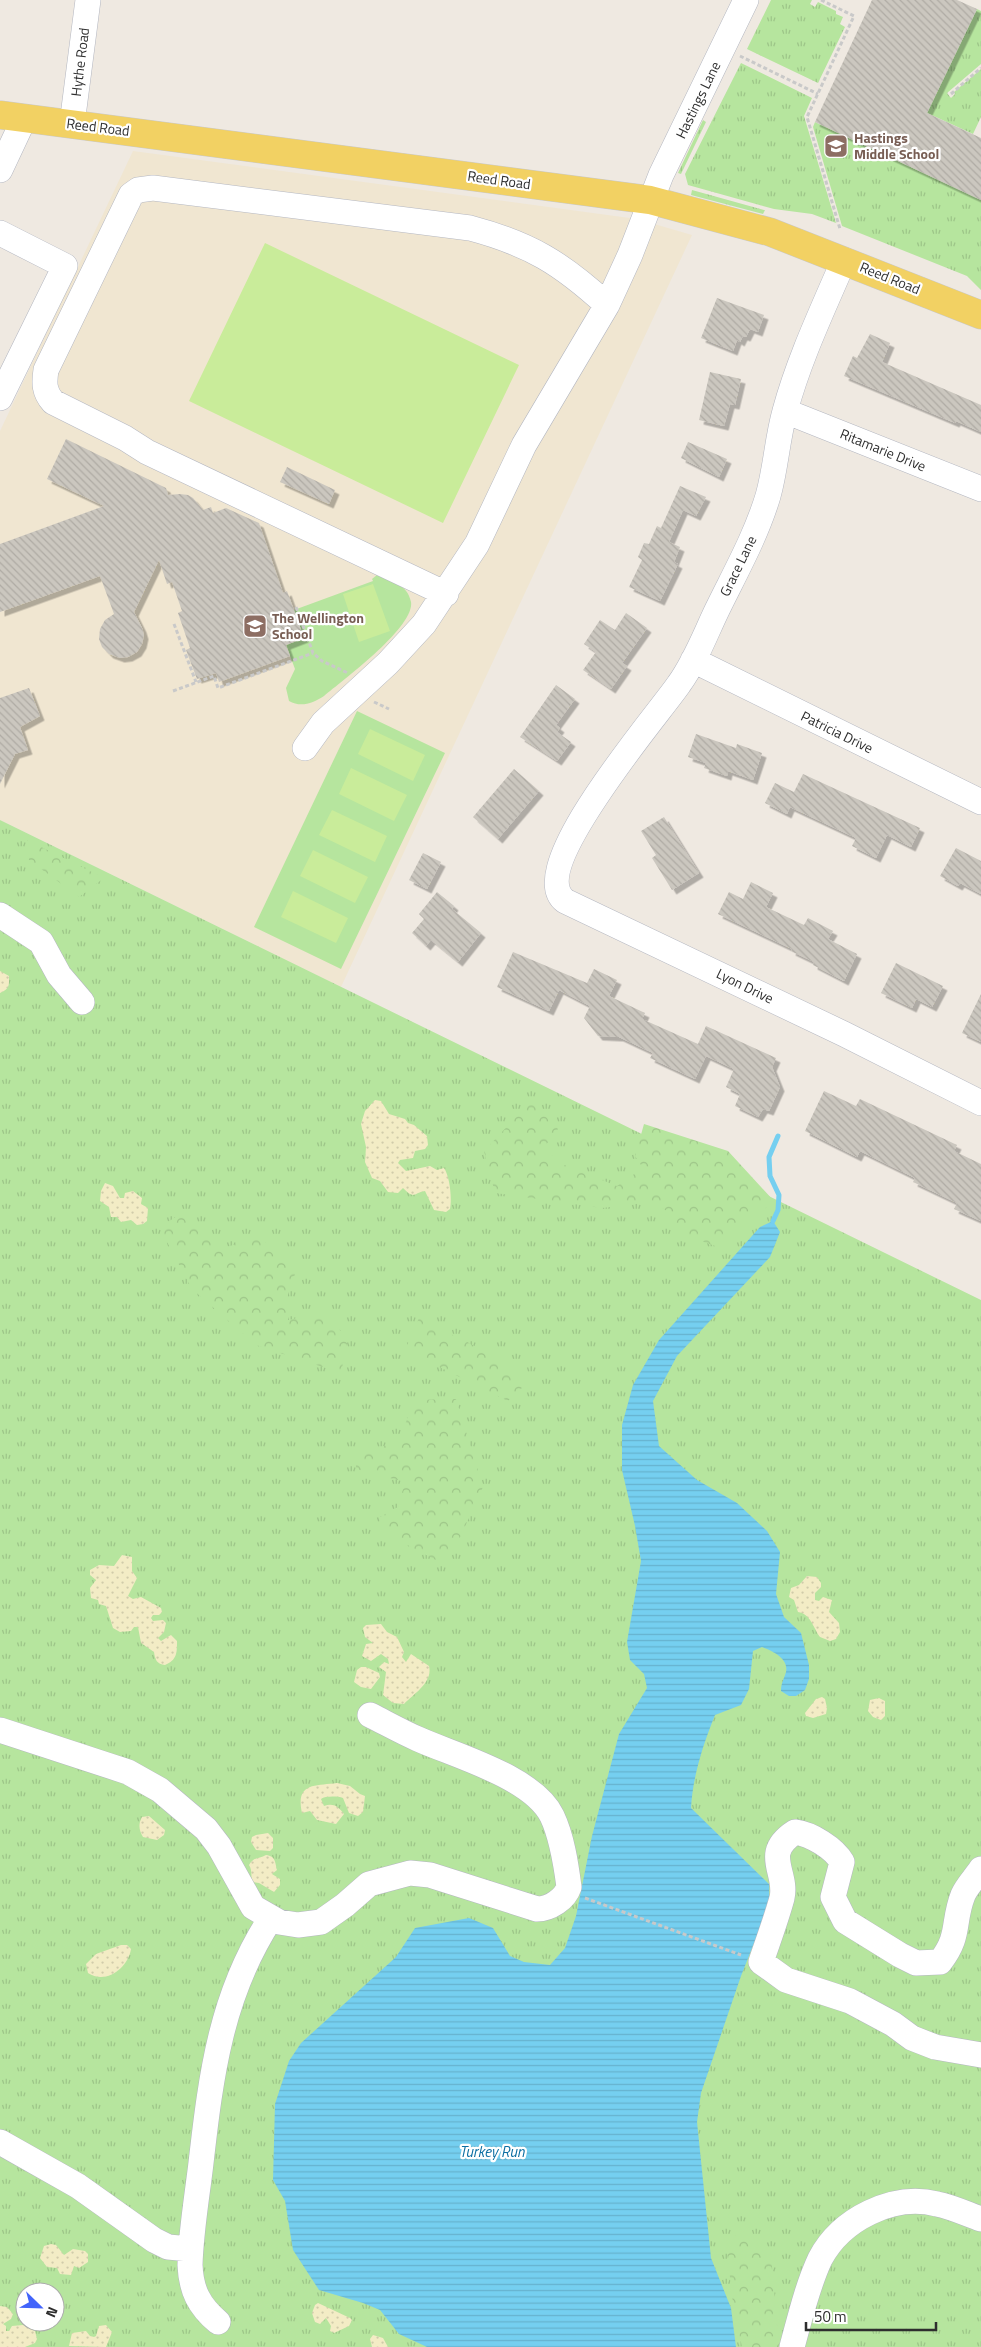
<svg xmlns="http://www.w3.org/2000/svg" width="981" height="2347" viewBox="0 0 981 2347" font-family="'Titillium Web',sans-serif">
<defs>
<pattern id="grass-tufts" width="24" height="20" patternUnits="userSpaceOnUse" patternTransform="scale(1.25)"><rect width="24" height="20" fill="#b6e59e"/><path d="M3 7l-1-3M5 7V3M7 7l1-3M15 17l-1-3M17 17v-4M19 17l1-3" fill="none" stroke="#9dc588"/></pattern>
<pattern id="forest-crowns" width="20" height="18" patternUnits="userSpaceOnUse" patternTransform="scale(1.25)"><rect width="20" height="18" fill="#b6e59e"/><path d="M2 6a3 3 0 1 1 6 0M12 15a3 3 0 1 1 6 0" fill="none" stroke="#9dc588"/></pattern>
<pattern id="sand-dots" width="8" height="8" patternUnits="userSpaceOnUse" patternTransform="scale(1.25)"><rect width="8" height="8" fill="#f3ecc5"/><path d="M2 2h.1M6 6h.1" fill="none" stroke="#d1cbaa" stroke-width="1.8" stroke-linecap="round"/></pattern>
<pattern id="water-rules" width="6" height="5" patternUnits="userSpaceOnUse" patternTransform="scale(1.25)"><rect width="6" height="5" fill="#75cff0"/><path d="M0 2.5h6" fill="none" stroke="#66b2ce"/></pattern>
<pattern id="building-back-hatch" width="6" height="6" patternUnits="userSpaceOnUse" patternTransform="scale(1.25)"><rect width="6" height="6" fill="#cbc7bf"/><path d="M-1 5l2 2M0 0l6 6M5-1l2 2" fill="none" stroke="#afaba4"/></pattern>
<filter id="shadow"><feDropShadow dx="4.5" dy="4.5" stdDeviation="0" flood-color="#0004"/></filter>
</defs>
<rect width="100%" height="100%" fill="#efe9e1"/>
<path fill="#f0e6d1" d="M133,151L637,219L692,235L341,987L0,820V431Z"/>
<path fill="url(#grass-tufts)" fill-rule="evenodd" d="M771,0H812L810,4L815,7L818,2L836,11V14L843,17L840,24L845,27L818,83L747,49Z
M977,9L981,11V64L947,93L951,98L955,94L954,92L981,69V117L973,134L927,113Z
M741,63L812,98L804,116L836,223L812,214L774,209L688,185L685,174Z
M703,120L706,122L681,174L678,173Z
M815,122L981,200V290L967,276L842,226L813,127Z
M692,190L764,210H765L763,214L691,195Z
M0,820L981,1300V2347H0ZM25,2292H55V2322H25Z"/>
<path fill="url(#forest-crowns)" d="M27,840L104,878L79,897L29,860Z
M533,1099L558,1129L545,1146L557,1162L617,1186L643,1168L635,1156L644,1124L728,1151L774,1201L718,1247L676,1232V1216L651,1202L602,1208L495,1193L484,1151Z
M181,1214L221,1249L257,1237L300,1264L288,1289V1320L322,1313L348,1338L341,1373L256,1345L192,1289L159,1227Z
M419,1318L506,1362L525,1385L508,1401L405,1350Z
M456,1399L483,1487L447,1566L379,1530L380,1517L398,1507L405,1482L356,1469V1455L400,1441L413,1400Z
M743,2230L771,2255L779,2347H742L733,2303L726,2243Z"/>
<path fill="url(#sand-dots)" d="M0,971L9,976C9,985 10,989 0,993Z
M375,1100L381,1101L389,1114L405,1119L408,1123L414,1125L427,1136L428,1145L425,1149L415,1151L413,1158L400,1160L398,1163L406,1171L430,1166L437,1170L444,1168C450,1177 452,1198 450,1209L446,1212L434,1210L425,1191C413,1193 415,1200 403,1188L398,1193L388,1192L380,1181L372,1178L365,1162L366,1147L361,1124L365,1111Z
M105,1183L113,1186L120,1198H124L125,1193L133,1191L142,1198L141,1204L148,1208L147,1221L143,1224L137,1225L131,1220L121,1222L117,1217H111L109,1207L100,1201L101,1191Z
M122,1555L132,1557V1571L137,1578L128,1596L133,1599L141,1597L161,1608L162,1612L159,1615H153L151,1618L153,1621L163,1620L166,1623L164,1632L158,1638L161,1641L171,1635L177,1641C177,1653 177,1660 165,1665C157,1664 155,1660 154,1652L141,1643L138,1627H134L131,1631L120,1632L113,1628L106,1606L99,1604L98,1600L91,1598L90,1588L96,1580L90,1575V1570L99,1565L114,1566Z
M807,1576L817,1577L821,1583V1587L815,1593V1600L819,1601L823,1597L832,1600L829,1612L839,1623L840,1632L836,1639L830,1641L820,1637C813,1628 811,1614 798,1612L794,1600L789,1597L791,1588L799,1585Z
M381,1624L387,1632L397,1637L404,1652L402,1657L406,1662L411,1654L429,1666C433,1682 415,1693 404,1704L393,1703L383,1695L386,1672L379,1667L384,1662L389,1664L388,1659L381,1654L371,1661L362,1656L366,1644L373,1643L365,1637L363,1628L366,1625Z
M361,1667H366L379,1673L380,1677L371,1689L361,1687L354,1682L357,1670Z
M822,1697L825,1699L827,1708L826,1714L813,1718L806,1716L805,1713L816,1699Z
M879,1698L885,1701V1716L881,1720L873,1717L868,1711L870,1700Z
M337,1783L350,1786L360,1794L365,1796L363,1812L358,1816L349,1813L343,1798C337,1796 325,1796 321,1799L324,1806C333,1803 338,1806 344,1814L336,1824L317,1820L310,1811L302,1813C295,1782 316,1786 337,1783Z
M149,1816L165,1830L164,1835L157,1840L143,1837C139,1831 138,1824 142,1817Z
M268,1833L273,1838V1848L270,1851L256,1850L251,1842L252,1837L256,1835Z
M266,1855C276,1856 275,1863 277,1870L272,1874L280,1879V1885L274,1892L259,1883L253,1882C250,1877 253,1871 249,1865C254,1856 260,1859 266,1855Z
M121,1945H127L131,1949C128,1968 106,1985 88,1973L86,1964L96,1954Z
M51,2244L56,2245L64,2255L73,2249L85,2251L88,2254V2262L79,2268L74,2266L71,2275L60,2274L57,2268L47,2267L40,2258L44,2246Z
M318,2303L350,2318L352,2320L349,2326L334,2333L330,2331L331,2326L326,2318L320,2324L315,2322L312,2313L315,2305Z
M0,2306L7,2307L13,2314L11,2319L3,2324L6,2326V2331H9L12,2326L23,2325L35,2331L37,2339L35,2343L25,2347H0Z
M106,2325L112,2332L106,2347L69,2346L72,2333L86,2331L90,2336L94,2337L96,2336L99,2326Z
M373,2335L383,2338L388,2347H372L370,2339Z"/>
<path fill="#b6e59e" d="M377,575C391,580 408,585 411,602C415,627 342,681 324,696C313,703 301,708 289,701L286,688L295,669L286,645L304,638L294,610L373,581L372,579Z
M357,711L445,753L341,969L254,927Z"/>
<path fill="#c9ec9a" d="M265,243L519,365L443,523L189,401Z
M373,584L390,631L359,642L343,594Z
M370,729L425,755L413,781L358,754Z
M351,768L407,795L394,821L339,794Z
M332,810L387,836L375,862L319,835Z
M313,850L368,877L355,903L300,876Z
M293,891L348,918L336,943L281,917Z"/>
<path fill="url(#water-rules)" d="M773,1221L780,1232L770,1257L677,1356L653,1401L659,1446L697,1480L737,1503L767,1531L780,1552L776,1594L784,1617L801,1633L809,1665V1679L805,1690L796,1696H789L781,1691C781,1683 784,1679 786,1672C789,1658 772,1651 762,1647L753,1651L749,1689L741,1705L715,1715C703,1745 693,1775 691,1808L769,1884V1905L741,1976L701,2093L697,2122L711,2258L731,2308L736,2347H427L399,2334L380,2310L363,2303L319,2290L293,2250L285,2201L273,2180L275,2104L289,2061L301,2043L396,1957L415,1928L469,1918L493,1928L510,1956L524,1962L550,1965L565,1948L576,1916L592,1836L619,1734L647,1688L644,1674L630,1660L627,1642L641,1561L635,1526L622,1470V1425L633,1385L659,1340L760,1227Z"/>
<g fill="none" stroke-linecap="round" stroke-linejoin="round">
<path stroke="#75cff0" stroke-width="5" d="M773,1221L778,1210L779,1195L770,1176L769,1157L778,1136"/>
</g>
<path fill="url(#building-back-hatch)" filter="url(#shadow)" d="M872,0H957L977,9L927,113L981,138V200L815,122Z
M717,298L764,315L758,332L750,329L746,337L743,336L740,342L737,340L733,351L701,338Z
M870,334L890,343L882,362L981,405V432L956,421L955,423L844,376L853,356L857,358Z
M710,372L741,379L735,405L730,404L724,426L699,420Z
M66,439L166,488L168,495L180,494L188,495L193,498L203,510L211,507L213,513L226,508L259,523L283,593L287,591L304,638L286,645L290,656L219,682L216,673L197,679L186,650L190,648L178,613L182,611L172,582L167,584L159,560L134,612L142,628L144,635L142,644L137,652L128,657L120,658L109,654L102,647L99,639L100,629L105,620L114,614L100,576L0,612V544L104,506L47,479Z
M688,442L727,459L719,477L681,458Z
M287,467L335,490L329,504L280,482Z
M680,486L706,497L696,516L683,510L669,542L680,547L674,562L678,564L660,601L629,587L642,560L638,557L644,543L649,544L657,526L661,528Z
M626,613L647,628L622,663L627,666L611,689L583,670L596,652L584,644L600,620L615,630Z
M556,685L575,699L556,725L560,728L557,732L571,742L557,761L520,737Z
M29,688L40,716L20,727L28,750L15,754L0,784V698Z
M696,734L736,748L737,744L762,753L753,780L728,771L727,776L704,768L706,763L688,757Z
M514,769L539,791L498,839L473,817Z
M803,774L920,828L911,847L887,835L876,858L852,846L856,838L790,807L787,814L765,803L775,783L794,792Z
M664,817L699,873L672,890L652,858L656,855L641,831Z
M956,848L981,861V894L960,883L958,886L940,876Z
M423,853L441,862L427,889L409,880Z
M751,882L773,893L766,907L804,925L808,918L833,931L828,939L857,954L844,981L813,965L814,962L791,951L792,949L718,914L729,892L743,899Z
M437,892L454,906L452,909L481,933L458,962L431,940L426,946L412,933L424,919L419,914Z
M513,952L587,983L594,969L617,980L609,996L645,1013L642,1019L698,1044L706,1026L776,1058L772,1067L780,1087L769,1111L763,1109L758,1117L735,1106L740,1094L726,1087L734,1069L706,1056L695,1079L650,1058L653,1053L619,1037L598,1036L584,1018L590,1006L559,990L549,1011L497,987Z
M896,963L943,986L932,1007L916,999L912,1008L881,993Z
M981,994V1042L962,1033Z
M824,1091L856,1106L860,1099L957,1145L954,1151L981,1164V1221L954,1209L957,1203L913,1182L915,1178L860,1151L857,1157L805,1131Z"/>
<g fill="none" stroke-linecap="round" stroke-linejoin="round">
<g stroke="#b4b7c1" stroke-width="26">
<path id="minor" d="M72,124L88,0
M0,170L24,119
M0,233L65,266L0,398
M844,260C823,309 799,359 785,411C777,439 776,468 768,496C756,536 735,573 717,610C705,635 695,662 679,684C658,715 524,869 565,901L844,1034L981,1103
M785,411L981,489
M446,594L147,452L125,438L53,402C44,392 44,383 46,370L131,195L138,190L153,188L470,228C530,244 561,263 607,305
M693,660L981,802
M305,748L323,723L388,663L424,624L477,544L524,445L607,305L630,255L661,175L746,0
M0,915L41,942L59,975L82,1002
M0,1730L128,1772L160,1790L206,1829L219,1846L253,1907L279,1922L298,1925L321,1922L345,1905L369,1884L410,1873L430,1875L537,1909C550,1909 565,1899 569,1887C566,1864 562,1837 552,1816C533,1777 456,1756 418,1739C402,1732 386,1723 370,1715
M981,1869C975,1878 967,1886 963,1895C952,1923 961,1935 940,1962L916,1963L900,1955L845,1921L833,1897L842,1862C834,1848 811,1834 795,1832C761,1854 788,1872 782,1898C776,1920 768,1941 761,1962L786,1980L850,2001L893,2024L912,2038L935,2047L981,2055
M0,2142L78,2186L154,2240L168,2247L190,2249
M218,2322C199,2306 191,2290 190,2265C191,2231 197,2197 201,2163C211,2075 221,1994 271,1918
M792,2347C800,2318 807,2287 820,2259C841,2219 893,2193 937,2204C952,2207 967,2214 981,2219"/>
</g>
<g stroke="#c9c9c9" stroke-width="29">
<path id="major" d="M0,115L650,200L770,232L981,315"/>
</g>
<path stroke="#c9c9c9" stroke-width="3" stroke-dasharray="4 2.5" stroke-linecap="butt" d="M821,0L854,16L807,117L840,229
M740,56L818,94
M951,94L981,68
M296,607L313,653L322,661L348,673
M174,624L196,682
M173,691L214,676L218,688L313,653
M374,702L389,709
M585,1898L741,1955"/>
<use href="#minor" stroke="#fff" stroke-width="25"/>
<use href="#major" stroke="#f2d163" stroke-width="28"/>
</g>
<defs>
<g id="school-square" transform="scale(1.25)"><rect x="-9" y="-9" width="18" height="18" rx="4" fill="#8d6e63" stroke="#fff"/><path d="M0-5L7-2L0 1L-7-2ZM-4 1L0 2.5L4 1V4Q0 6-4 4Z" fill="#fff"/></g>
</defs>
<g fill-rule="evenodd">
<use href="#school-square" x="836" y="146"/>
<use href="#school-square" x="255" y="626"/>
</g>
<g text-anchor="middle" stroke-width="4.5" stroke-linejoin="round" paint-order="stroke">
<g font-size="14" fill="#2e2e2e" stroke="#fff">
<text transform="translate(80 62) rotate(-83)" y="5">Hythe Road</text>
<text transform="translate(698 100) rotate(-64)" y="5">Hastings Lane</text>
<text transform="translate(98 127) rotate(7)" y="5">Reed Road</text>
<text transform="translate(499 180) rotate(8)" y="5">Reed Road</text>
<text transform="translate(890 278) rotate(22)" y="5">Reed Road</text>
<text transform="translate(883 450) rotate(22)" y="5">Ritamarie Drive</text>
<text transform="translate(738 566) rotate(-64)" y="5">Grace Lane</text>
<text transform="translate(837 732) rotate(26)" y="5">Patricia Drive</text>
<text transform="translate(745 986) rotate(26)" y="5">Lyon Drive</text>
</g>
<g font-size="14" font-weight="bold" fill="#785e54" stroke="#fff" text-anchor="start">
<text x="854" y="143">Hastings<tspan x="854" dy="16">Middle School</tspan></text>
<text x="272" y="623">The Wellington<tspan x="272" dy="16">School</tspan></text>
</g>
<g font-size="15" font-style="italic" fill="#0d6fa3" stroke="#fff">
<text x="492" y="2157">Turkey Run</text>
</g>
</g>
<g transform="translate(40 2307) rotate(113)"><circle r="24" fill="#ffffff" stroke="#ababab"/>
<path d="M0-4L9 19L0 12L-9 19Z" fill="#4264fb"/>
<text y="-8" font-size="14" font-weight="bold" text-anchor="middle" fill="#2e2e2e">N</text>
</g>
<path d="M806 2322v8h130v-8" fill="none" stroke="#2e2e2e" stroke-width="2.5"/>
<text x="814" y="2322" font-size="15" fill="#2e2e2e" stroke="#ffffff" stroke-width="4" paint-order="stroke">50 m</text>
</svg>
